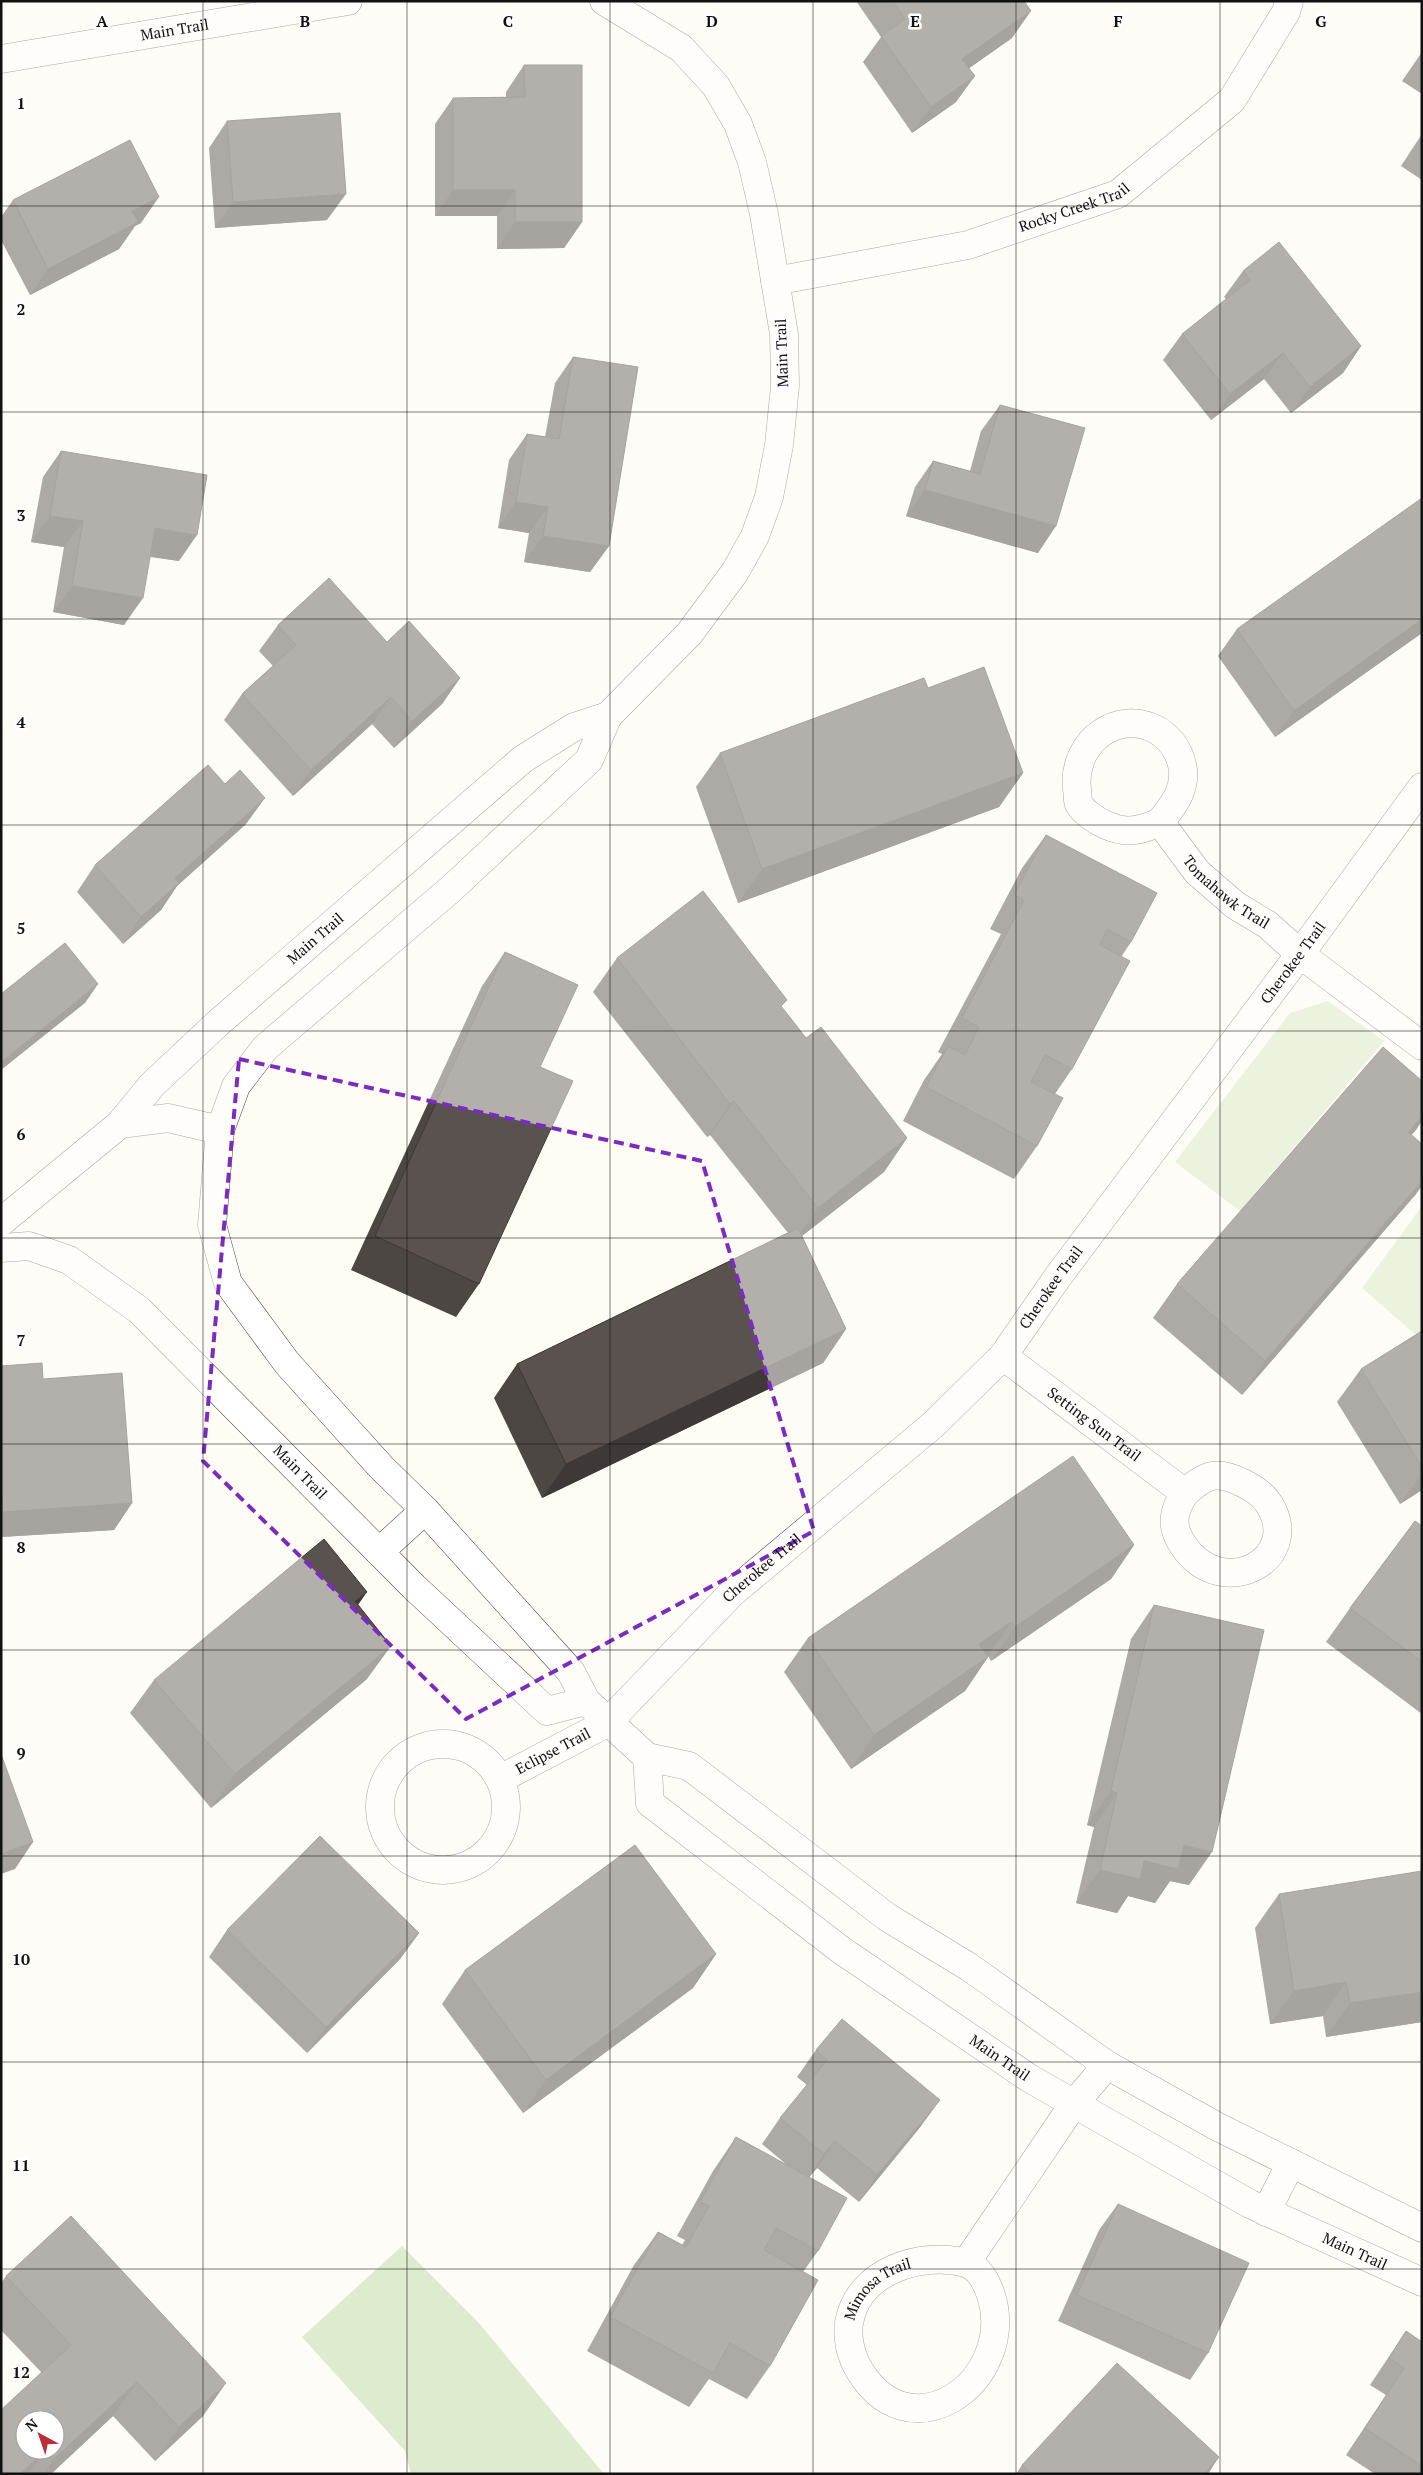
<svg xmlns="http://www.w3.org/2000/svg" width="1423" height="2475" viewBox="0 0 1423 2475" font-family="'PT Serif',serif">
<rect width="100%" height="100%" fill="#fefcf5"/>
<path fill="#d5e8c0" d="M1328,1001L1384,1041L1240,1211L1175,1162L1290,1013Z
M1422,1206V1333L1417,1336L1362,1288Z"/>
<path fill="#bad8a0" d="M402,2246L478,2322L604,2474H411L405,2451L302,2337Z"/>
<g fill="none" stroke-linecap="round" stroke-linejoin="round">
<g stroke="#444" stroke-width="29">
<g id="street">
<path id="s1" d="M1,59L348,1"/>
<path id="s2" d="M775,281L968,245L1118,194L1232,100L1286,12L1289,1"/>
<path id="s3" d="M1160,822C1167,813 1175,804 1179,794C1191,766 1175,736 1148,726C1108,713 1072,749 1077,789C1078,793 1077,800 1079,804C1084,813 1097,821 1106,825C1126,834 1140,831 1160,822L1197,872L1235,905L1268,925L1300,954L1422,1046"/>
<path d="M120,1124L168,1118L220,1130L236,1086L265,1048L452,888L589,760L608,716L689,634L735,572L755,536L769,497L779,445L785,386L784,334L764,214L752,162L738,124L716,86L681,48L604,1"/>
<path d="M220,1130L212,1225L228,1283L287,1363L381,1467L425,1510L571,1672L586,1701L647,1757L689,1766L887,1917L969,1967L1107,2065L1218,2127L1422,2228"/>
<path id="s4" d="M1,1222L120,1124L152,1085L218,1023L523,759L574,727L608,716"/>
<path id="s5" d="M1,1248L29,1246L69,1260L139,1310L414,1587L547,1711L586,1701"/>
<path id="s6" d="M1003,1356L1185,1493C1206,1474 1217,1470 1243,1483C1253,1488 1263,1494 1269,1504C1304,1560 1221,1603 1183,1545C1170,1526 1173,1511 1185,1493"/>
<path d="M379,1552L425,1510"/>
<circle cx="443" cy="1807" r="63"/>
<path id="s7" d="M647,1757L650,1803L841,1950L1029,2078L1250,2204L1422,2282"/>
<path id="s8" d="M500,1779L607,1723L732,1593L934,1424L1003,1356L1057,1278L1300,954L1422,787"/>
<path d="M1266,2212L1291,2163"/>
<path id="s9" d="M966,2263C980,2269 986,2281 991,2295C1018,2382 906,2460 856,2364C850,2352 847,2336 849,2323C858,2271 920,2251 966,2263L1073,2105L1107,2065"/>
</g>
</g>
<use href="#street" stroke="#fff" stroke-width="28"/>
</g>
<path fill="#4d4743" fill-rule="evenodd" d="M856,1H1024L1012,38L969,68L956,102L912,133L863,62L881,37Z
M1422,52V94L1402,81Z
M524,65L582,222L564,248L497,249V216H435V124L453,98L506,97V92Z
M227,121L327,220L215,228L209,148Z
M1422,134V180L1401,166Z
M13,200L141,223L135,226L119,249L30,295L1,240V217Z
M1243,271L1361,346L1343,373L1291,413L1264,379L1211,420L1163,360L1182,334L1226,299L1224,297Z
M573,357L609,546L590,572L524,562L529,533L498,528L509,460L527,434L545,437L555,383Z
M1000,405L1038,553L906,516L915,487L933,461L970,471L981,431Z
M61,451L179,561L150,557L124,625L53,612L64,547L31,542L43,477Z
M278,625L387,642L460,678L442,704L394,748L372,724L293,796L224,720L242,694L273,666L259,651Z
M1237,629L1422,633L1275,737L1218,656Z
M928,688L1023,773L999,807L738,903L696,787L720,753Z
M225,784L246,824L177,886L161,910L123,944L77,892L95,865Z
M1046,835L1131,942L1121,957L1072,1069L1055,1094L1037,1146L1014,1179L903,1121L924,1080L942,1054L938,1052L1001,934L990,929L1022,868Z
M505,952L540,1067L479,1284L456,1317L351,1270L482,986Z
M617,958L782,1008L806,1038L907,1138L884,1172L802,1236L846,1329L823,1363L542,1498L494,1398L517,1364L788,1233L710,1135L707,1137L593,992Z
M1416,1130L1411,1135L1416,1194L1242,1395L1153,1318L1177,1284Z
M1422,1331V1490L1400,1504L1337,1402L1361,1369Z
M1,1366L132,1503L114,1530L1,1537Z
M1422,1526V1714L1326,1642L1350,1608Z
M1134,1545L1111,1579L991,1661L988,1656V1657L965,1691L851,1769L784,1672L808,1638Z
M1154,1605L1189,1885L1170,1881L1155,1903L1128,1896L1117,1913L1076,1903L1094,1827L1087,1825L1131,1639Z
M367,1679L211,1808L130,1713L154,1680Z
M1279,1894L1422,2022L1326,2037L1323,2016L1270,2024L1255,1928Z
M227,1930L419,1933L400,1959L307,2053L209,1957Z
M716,1954L693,1988L523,2113L442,2004L465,1970Z
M816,2050L921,2126L859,2202L817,2168L809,2177L818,2251L803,2272L770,2366L747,2399L709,2379L689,2407L587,2351L634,2265L658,2232L682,2245L685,2240L677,2236L713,2171L736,2137L787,2165L762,2144L780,2118L807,2085L797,2077Z
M1118,2204L1208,2353L1190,2380L1058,2321L1099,2230Z
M6,2276L203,2416L155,2461L113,2416L51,2474H1L41,2372L1,2330V2283ZM55,2420V2450H25Z
M1406,2331L1422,2342V2474H1375L1346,2455L1386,2395L1370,2385Z
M1022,2465L1208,2474H1016Z"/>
<path fill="#3e3937" d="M1031,11L1012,38L944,86L962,59Z
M975,76L956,102L912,133L931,107Z
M453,190H515L497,216H435Z
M346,194L327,220L215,228L233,202Z
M159,197L141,223L135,226L119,249L30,295L48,269L132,211Z
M515,222H582L564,248L497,249Z
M1361,346L1343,373L1291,413L1310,387Z
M1283,353L1264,379L1211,420L1230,394Z
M925,490L1056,526L1038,553L906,516Z
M516,502L548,507L529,533L498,528Z
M50,516L83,521L64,547L31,542Z
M155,528L197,535L179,561L137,554Z
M543,536L609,546L590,572L524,562Z
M72,586L143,598L124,625L53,612Z
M1422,619V633L1275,737L1294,711Z
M460,678L442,704L394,748L412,721Z
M391,697L372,724L293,796L311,770Z
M1023,773L999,807L738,903L762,869Z
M265,798L246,824L177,886L161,910L123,944L141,917L175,878Z
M98,984L85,1003L1,1070V1062Z
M734,1101L710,1135L707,1137L730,1104Z
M1422,1116V1121L1416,1130L1384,1166L1408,1132Z
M907,1138L884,1172L794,1242L818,1208Z
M1422,1181V1186L1416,1194L1242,1395L1265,1361Z
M846,1329L823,1363L542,1498L566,1464Z
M1422,1473V1490L1400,1504Z
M132,1503L114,1530L1,1537V1514L3,1512Z
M1134,1545L1111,1579L991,1661L1015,1627Z
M367,1592L344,1625L355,1601Z
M1011,1622L988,1656L979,1644Z
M391,1646L367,1679L211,1808L235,1774Z
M988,1657L965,1691L851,1769L874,1735Z
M1111,1791L1117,1793L1094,1827L1087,1825Z
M33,1842L15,1869L1,1874V1854Z
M1184,1845L1212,1852L1189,1885L1170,1881L1155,1903L1128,1896L1117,1913L1076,1903L1100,1870L1144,1861Z
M419,1933L400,1959L307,2053L326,2027Z
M716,1954L693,1988L523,2113L546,2080Z
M1346,1982L1323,2016L1270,2024L1294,1991Z
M1422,1992V2022L1326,2037L1350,2003Z
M940,2100L921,2126L859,2202L877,2175Z
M835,2141L817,2168L806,2181L824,2154Z
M137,2382L113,2416L51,2474H44L54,2459Z
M226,2383L203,2416L155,2461L179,2427Z
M46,2450L29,2474H20Z
M1219,2457L1208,2474H1204Z"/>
<path fill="#59524e" stroke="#3e3937" d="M893,1H1024L1031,11L962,59L975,76L931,107L881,36L905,19Z
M524,65H582V222H515V190H453V98L525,97Z
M340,113L346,194L233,202L227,121Z
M130,140L159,197L132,211L138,222L48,269L13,200Z
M1279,242L1361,346L1310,387L1283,353L1230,394L1182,334L1250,280L1243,271Z
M573,357L638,367L609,546L543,536L548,507L516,502L527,434L559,439Z
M1000,405L1085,428L1056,526L925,490L933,461L980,474Z
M61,451L207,475L197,535L155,528L143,598L72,586L83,521L50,516Z
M1422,498V619L1294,711L1237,629Z
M329,578L387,642L409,621L460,678L412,721L391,697L311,770L242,694L296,645L278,625Z
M984,667L1023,773L762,869L720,753L924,678L928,688Z
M208,765L225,784L240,770L265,798L175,878L179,883L141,917L95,865Z
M1046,835L1157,893L1131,942L1107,929L1100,945L1130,961L1072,1069L1045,1055L1031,1082L1063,1098L1037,1146L926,1087L948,1046L965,1055L979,1027L962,1018L1024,900L1014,895Z
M703,891L787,1000L781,1006L806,1038L821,1027L907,1138L818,1208L734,1101L730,1104L617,958Z
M65,943L98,984L1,1062V994Z
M505,952L578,985L540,1067L573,1081L479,1284L375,1236Z
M1383,1047L1422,1081V1116L1408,1132L1422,1144V1181L1265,1361L1177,1284Z
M798,1228L846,1329L566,1464L517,1364Z
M1422,1331V1467L1361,1369Z
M42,1363L43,1379L122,1373L132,1503L3,1512L1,1488V1366Z
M1073,1456L1134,1545L1015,1627L1011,1622L979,1644L988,1657L874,1735L808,1638Z
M1415,1521L1422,1526V1662L1350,1608Z
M324,1539L367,1592L355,1601L391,1646L235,1774L154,1680Z
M1154,1605L1264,1630L1212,1852L1184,1845L1178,1869L1144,1861L1140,1879L1100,1870L1117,1793L1111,1791Z
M1,1754L33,1842L1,1854Z
M320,1836L419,1933L326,2027L227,1930Z
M635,1845L716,1954L546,2080L465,1970Z
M1422,1871V1992L1350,2003L1346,1982L1294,1991L1279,1894Z
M842,2019L940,2100L877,2175L835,2141L824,2154L780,2118L827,2060L816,2050Z
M736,2137L847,2198L818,2251L776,2228L764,2250L818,2280L770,2366L730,2343L713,2373L610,2317L658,2232L686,2247L709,2206L700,2202Z
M1118,2204L1249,2263L1208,2353L1077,2295Z
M71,2216L226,2383L179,2427L137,2382L54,2459L47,2450H55V2420H25V2450H46L20,2474H1V2410L71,2345L6,2276Z
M1406,2331L1422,2342V2466L1365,2428L1404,2368L1389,2358Z
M1117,2363L1219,2457L1204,2474H1031L1022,2465Z"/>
<path d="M0 0H1423V2475H0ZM239,1059L702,1161L814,1531L466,1719L203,1461Z" fill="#fefcf5" fill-opacity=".55" fill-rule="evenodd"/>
<path fill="none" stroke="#7b2cbf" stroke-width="4" stroke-dasharray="10 6" stroke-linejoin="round" d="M239,1059L702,1161L814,1531L466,1719L203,1461Z"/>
<path fill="none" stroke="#111" stroke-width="1" stroke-opacity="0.55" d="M203,1V2474M407,1V2474M610,1V2474M813,1V2474M1016,1V2474M1220,1V2474M1,206H1422M1,412H1422M1,619H1422M1,825H1422M1,1031H1422M1,1238H1422M1,1444H1422M1,1650H1422M1,1856H1422M1,2062H1422M1,2269H1422"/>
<g text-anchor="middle" stroke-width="5" stroke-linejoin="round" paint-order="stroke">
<g font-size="15" fill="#111" stroke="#fff">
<text dy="5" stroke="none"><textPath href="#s1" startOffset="176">Main Trail</textPath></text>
<text dy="5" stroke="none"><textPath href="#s2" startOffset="309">Rocky Creek Trail</textPath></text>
<text transform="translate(782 353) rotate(-92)" y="5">Main Trail</text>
<text dy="5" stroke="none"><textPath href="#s3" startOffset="434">Tomahawk Trail</textPath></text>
<text dy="5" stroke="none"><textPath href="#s4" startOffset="424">Main Trail</textPath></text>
<text dy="5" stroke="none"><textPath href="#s8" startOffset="1150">Cherokee Trail</textPath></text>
<text dy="5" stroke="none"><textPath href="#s8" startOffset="745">Cherokee Trail</textPath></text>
<text dy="5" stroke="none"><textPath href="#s6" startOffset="114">Setting Sun Trail</textPath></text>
<text dy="5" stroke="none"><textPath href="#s5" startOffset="385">Main Trail</textPath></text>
<text dy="5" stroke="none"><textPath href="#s8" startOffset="340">Cherokee Trail</textPath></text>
<text dy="5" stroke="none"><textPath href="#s8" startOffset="60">Eclipse Trail</textPath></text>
<text dy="5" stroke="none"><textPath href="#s7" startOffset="479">Main Trail</textPath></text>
<text dy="5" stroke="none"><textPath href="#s7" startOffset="884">Main Trail</textPath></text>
<text dy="5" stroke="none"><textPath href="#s9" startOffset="366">Mimosa Trail</textPath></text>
</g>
</g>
<g font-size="16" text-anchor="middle" font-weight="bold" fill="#111" stroke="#fff" stroke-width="5" stroke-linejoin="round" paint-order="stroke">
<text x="102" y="27">A</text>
<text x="305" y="27">B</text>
<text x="508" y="27">C</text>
<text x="712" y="27">D</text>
<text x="915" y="27">E</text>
<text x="1118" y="27">F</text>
<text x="1321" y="27">G</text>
<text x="21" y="109">1</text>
<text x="21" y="315">2</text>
<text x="21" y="521">3</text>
<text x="21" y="728">4</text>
<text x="21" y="934">5</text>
<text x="21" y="1140">6</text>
<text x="21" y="1346">7</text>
<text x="21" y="1553">8</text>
<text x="21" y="1759">9</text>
<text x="21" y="1965">10</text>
<text x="21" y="2171">11</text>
<text x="21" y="2378">12</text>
</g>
<rect width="1423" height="2475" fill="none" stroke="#111111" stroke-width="5"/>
<g transform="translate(40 2435) rotate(320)"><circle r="24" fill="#ffffff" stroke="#a0a0a0"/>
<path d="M0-4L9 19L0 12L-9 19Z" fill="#b93039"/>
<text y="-8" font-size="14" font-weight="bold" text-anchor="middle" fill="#111111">N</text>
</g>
</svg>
